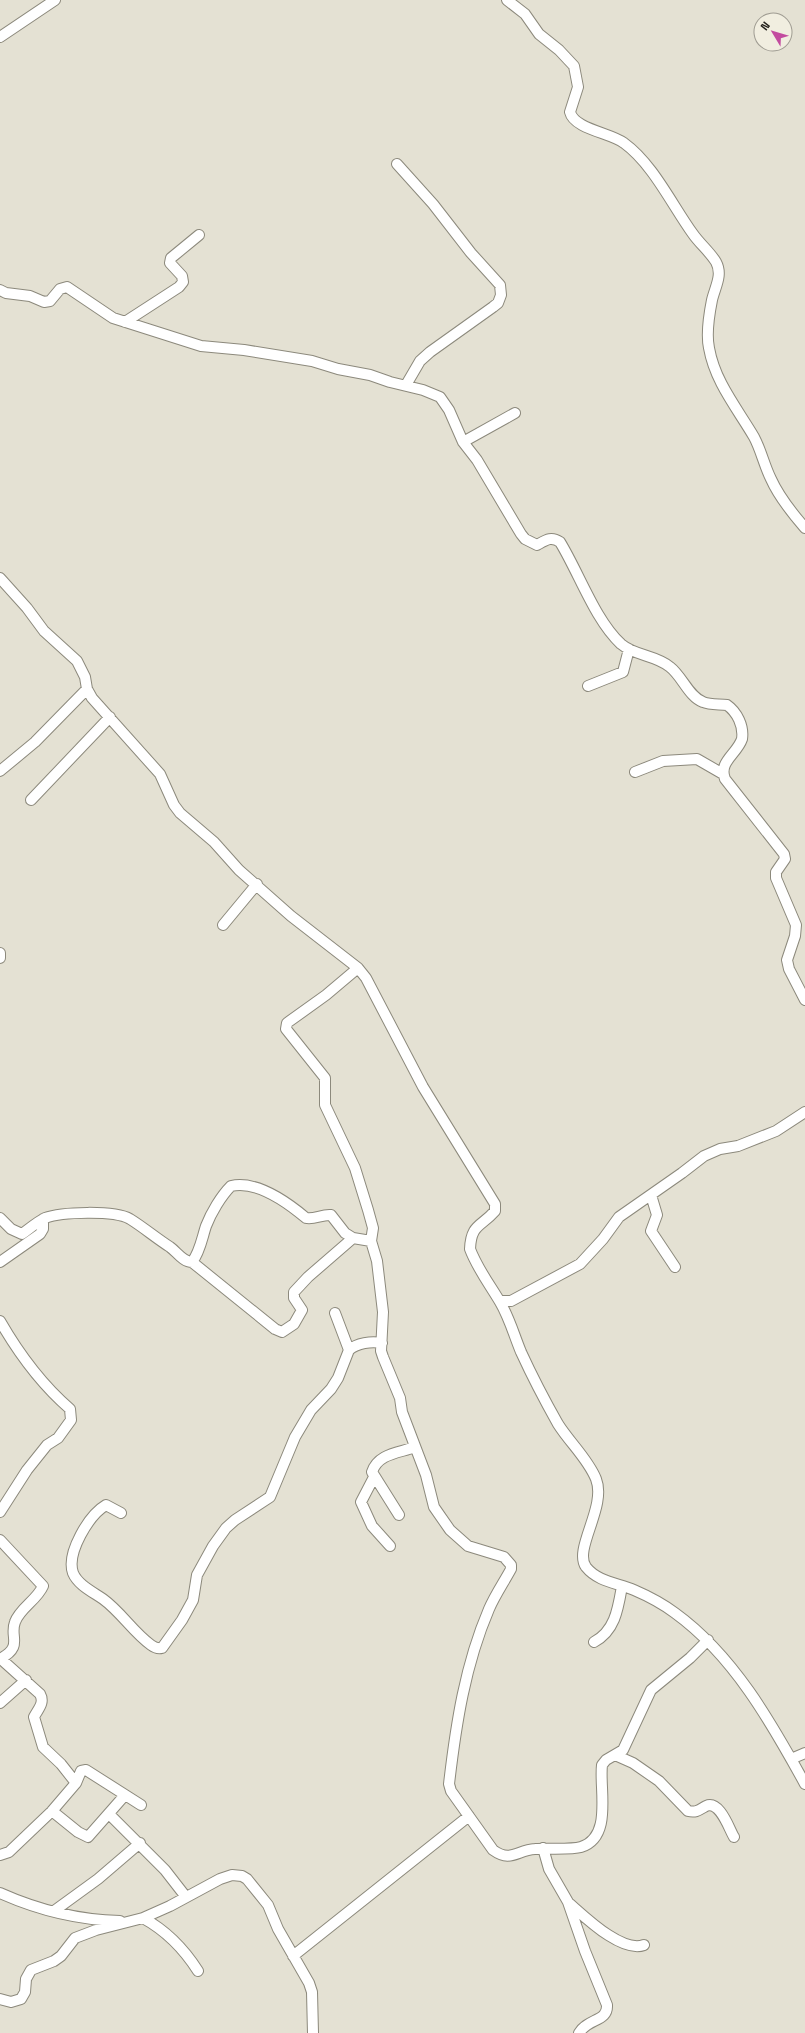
<svg xmlns="http://www.w3.org/2000/svg" width="805" height="2033" viewBox="0 0 805 2033" font-family="'Space Grotesk',sans-serif">
<rect width="100%" height="100%" fill="#e4e1d3"/>
<g fill="none" stroke-linecap="round" stroke-linejoin="round">
<g stroke="#8c897c" stroke-width="12">
<path id="minor" d="M507,0L525,14L539,34L559,50L574,66L578,87L570,112C574,129 611,133 624,143C653,164 672,205 693,234C700,244 710,252 716,262C723,275 715,287 712,300C709,315 706,334 709,348C715,382 737,408 754,437C761,450 764,465 771,479C779,497 792,513 805,528
M0,37L55,0
M397,164L433,204L471,253L500,285L501,295L498,303L493,307L430,352L420,361L406,385
M0,290L6,293L30,296L44,302L50,301L60,289L67,287L113,318L201,346L244,350L312,361L338,369L370,375L390,382L423,390L440,397L449,410L463,442L477,460L521,534L525,539L537,545C546,540 551,536 560,542C579,573 595,620 621,644C635,656 656,655 670,667C682,676 689,697 703,702C710,705 719,704 727,705C737,712 744,726 742,739C737,754 718,762 725,779L784,854L785,859L776,872V878L796,925L795,936L787,960L789,969L805,1000
M125,322L179,287L183,282L182,276L170,263L171,258L199,235
M463,442L515,413
M0,578L27,608L44,631L77,661L85,677L87,689L92,698L160,774L174,805L180,813L214,842L239,870L291,916L358,968L366,978L423,1087L495,1204V1211C481,1227 471,1224 470,1249C477,1268 490,1285 500,1302C509,1317 514,1335 521,1352C532,1376 545,1401 558,1424C570,1443 588,1459 596,1479C607,1507 573,1549 586,1567C598,1582 618,1583 634,1590C648,1596 663,1604 675,1613C733,1655 771,1722 805,1784
M588,686L623,672L629,649
M0,771L35,742L87,689
M635,772L663,761L697,759L723,774
M31,800L110,717
M223,925L257,884
M0,953V958
M358,968L326,995L287,1023L286,1029L325,1078V1105L355,1168L368,1210L373,1228L371,1241L377,1261L383,1312L381,1351L383,1357L400,1398L402,1412L426,1475L434,1507L450,1530L468,1546L504,1557L511,1565V1569C504,1582 495,1595 489,1609C465,1665 456,1724 449,1784L451,1791L493,1850C511,1863 517,1850 535,1849C547,1848 571,1850 581,1847C613,1837 599,1789 602,1765L606,1760L623,1750L651,1690L690,1658L708,1640
M651,1195L657,1215L651,1231L675,1267
M0,1218L11,1229L22,1234C29,1229 37,1222 45,1218C61,1212 114,1210 130,1219C143,1227 156,1238 170,1247C177,1252 183,1262 192,1262C200,1252 202,1238 206,1226C211,1213 221,1196 231,1186C257,1180 287,1202 306,1218C314,1220 322,1214 331,1215L345,1233L353,1238L371,1241
M0,1262L40,1234L43,1229V1219
M192,1262L275,1329L282,1332L294,1324L302,1310L294,1298V1292L308,1277L353,1238
M500,1301H511L580,1264L603,1239L619,1217L682,1173L704,1156L720,1149L738,1146L776,1131L805,1112
M335,1313L349,1350
M0,1321C19,1354 41,1384 70,1409L71,1420L58,1438L47,1445L27,1470L0,1512
M374,1477L361,1502L372,1526L390,1546
M121,1513L106,1505C89,1515 66,1553 73,1573C78,1585 93,1592 103,1599C121,1612 133,1632 151,1645C155,1648 158,1649 162,1648L182,1620L193,1600L197,1575L213,1546L226,1528L235,1520L270,1497L295,1437L311,1410L331,1389L338,1378L349,1350C357,1343 371,1341 382,1343
M399,1515L372,1472C378,1453 400,1453 415,1447
M0,1540L43,1586C37,1600 20,1608 15,1622C9,1637 24,1646 0,1659
M594,1642C615,1631 618,1609 622,1586
M0,1703L26,1680
M615,1755L633,1763L659,1781L688,1811C696,1813 699,1810 706,1806C720,1800 729,1829 734,1837
M791,1759L805,1753
M76,1783L81,1771L86,1770L141,1805
M52,1811L78,1832L88,1837L125,1795
M109,1814L165,1870L186,1897
M543,1848L549,1869L568,1902L585,1951L607,2005C608,2022 588,2018 579,2033
M0,1855L9,1852L52,1811L76,1783L61,1764L43,1747L34,1717C38,1709 45,1703 40,1694L1,1659
M0,1893C38,1910 79,1920 120,1921
M570,1904C586,1918 622,1953 644,1945
M54,1911L98,1879L140,1843
M143,1918C165,1930 184,1949 198,1971
M293,1956L469,1816
M0,1999L11,2002L21,1999L25,1992L26,1979L31,1970L54,1961L61,1956L75,1938L96,1930L143,1918L170,1906L220,1879L232,1875L242,1876L247,1879L268,1905L278,1929L309,1983L312,1992L313,2033"/>
</g>
<use href="#minor" stroke="#fff" stroke-width="10"/>
</g>
<g transform="translate(773 32) rotate(308)"><circle r="19" fill="#f1eee0" stroke="#9f9c92"/>
<path d="M0-3L7 15L0 10L-7 15Z" fill="#c34b9f"/>
<text y="-6" font-size="11" font-weight="bold" text-anchor="middle" fill="#23211c">N</text>
</g>
</svg>
